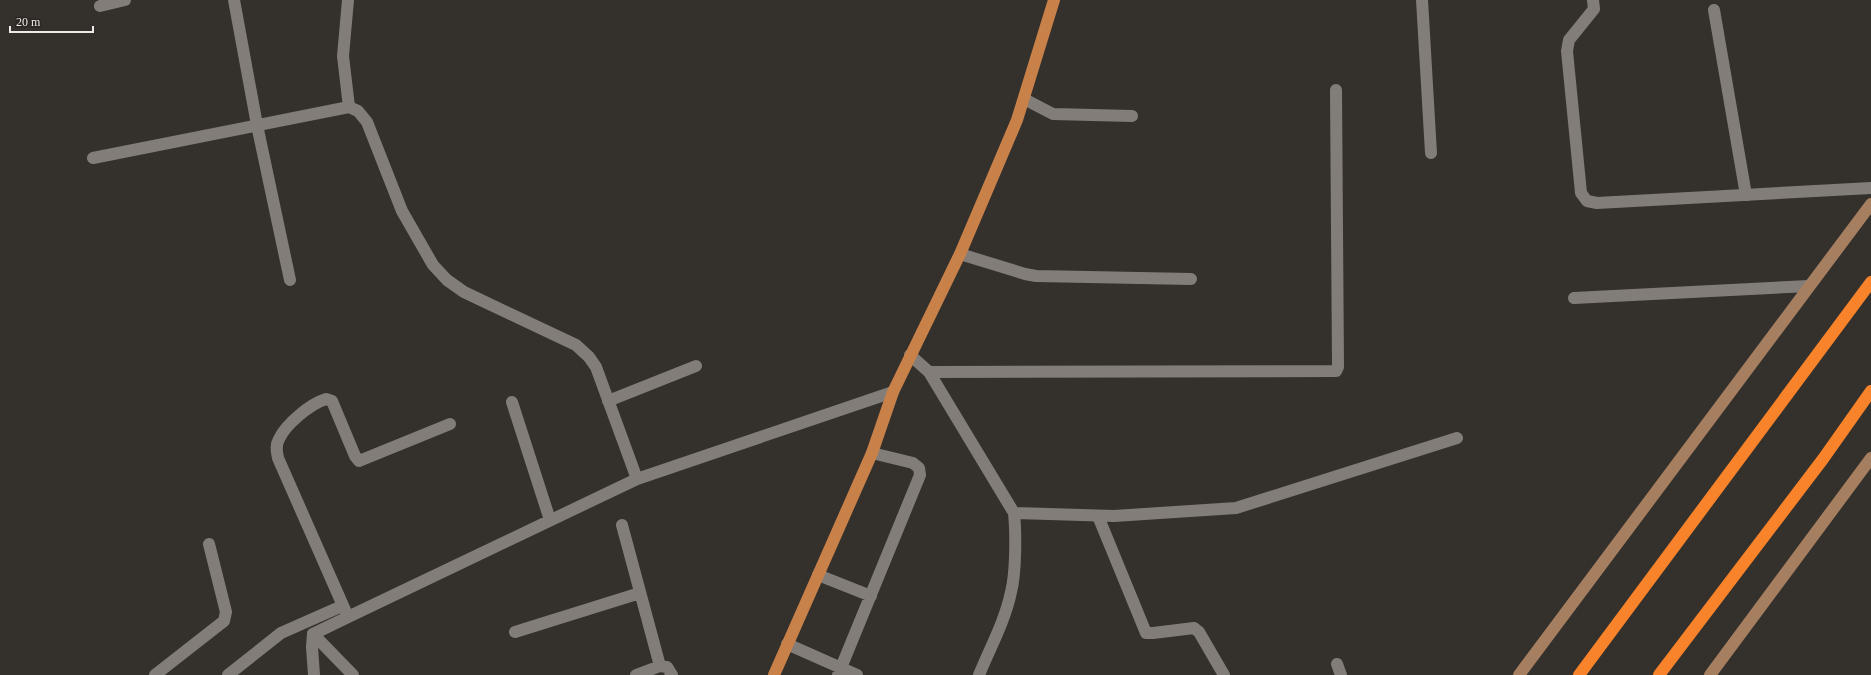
<svg xmlns="http://www.w3.org/2000/svg" width="1871" height="675" viewBox="0 0 1871 675" font-family="Georgia,serif">
<rect width="100%" height="100%" fill="#34302c"/>
<g fill="none" stroke-linecap="round" stroke-linejoin="round">
<path stroke="#827d79" stroke-width="12" d="M1714,10L1746,195
M1024,99L1053,114L1132,116
M960,254L1025,274L1036,276L1191,279
M1574,298L1809,286
M1098,516L1146,633H1153L1194,628L1199,632L1224,675
M313,634L353,675
M1337,664L1341,675
M155,675L224,621L226,612L209,544
M228,675L281,633L342,606"/>
<path stroke="#827d79" stroke-width="12" d="M234,0L257,125L290,280
M348,0L343,56L349,107
M1422,0L1431,153
M1593,0L1594,9L1569,40L1567,51L1581,193L1587,201L1597,203L1871,188
M100,6L125,0
M93,158L349,107L358,111L367,122L402,211L433,265L447,280L464,292L576,345L589,357L596,367L637,479
M910,355L929,372L1014,513C1016,533 1016,573 1011,592C1005,621 990,648 979,675
M929,372L1336,371L1338,367L1336,90
M608,401L696,366
M512,402L550,520
M1014,513L1114,516L1236,508L1457,438
M622,525L660,666
M818,575L871,596
M348,617L278,458C277,452 275,446 279,439C286,424 310,404 326,399L332,401L355,456L359,461L450,424
M515,632L640,593
M787,644L857,675
M314,675L312,647L313,634L348,617L637,479L893,392
M636,675L660,666L667,667L672,675
M838,675L920,475L919,468L913,463L872,453"/>
<path stroke="#a67f61" stroke-width="12" d="M1519,675L1871,204
M1710,675L1871,458"/>
<path stroke="#c9814a" stroke-width="12" d="M774,675L872,453L893,392L960,254L1017,120L1054,0"/>
<path stroke="#f9832a" stroke-width="12" d="M1579,675L1871,282
M1659,675L1823,459L1871,391"/>
</g>
<path d="M10 26v6h83v-6" fill="none" stroke="#edeae8" stroke-width="2"/>
<text x="16" y="26" font-size="12" fill="#edeae8" stroke="#2a2622" stroke-width="3" paint-order="stroke">20 m</text>
</svg>
